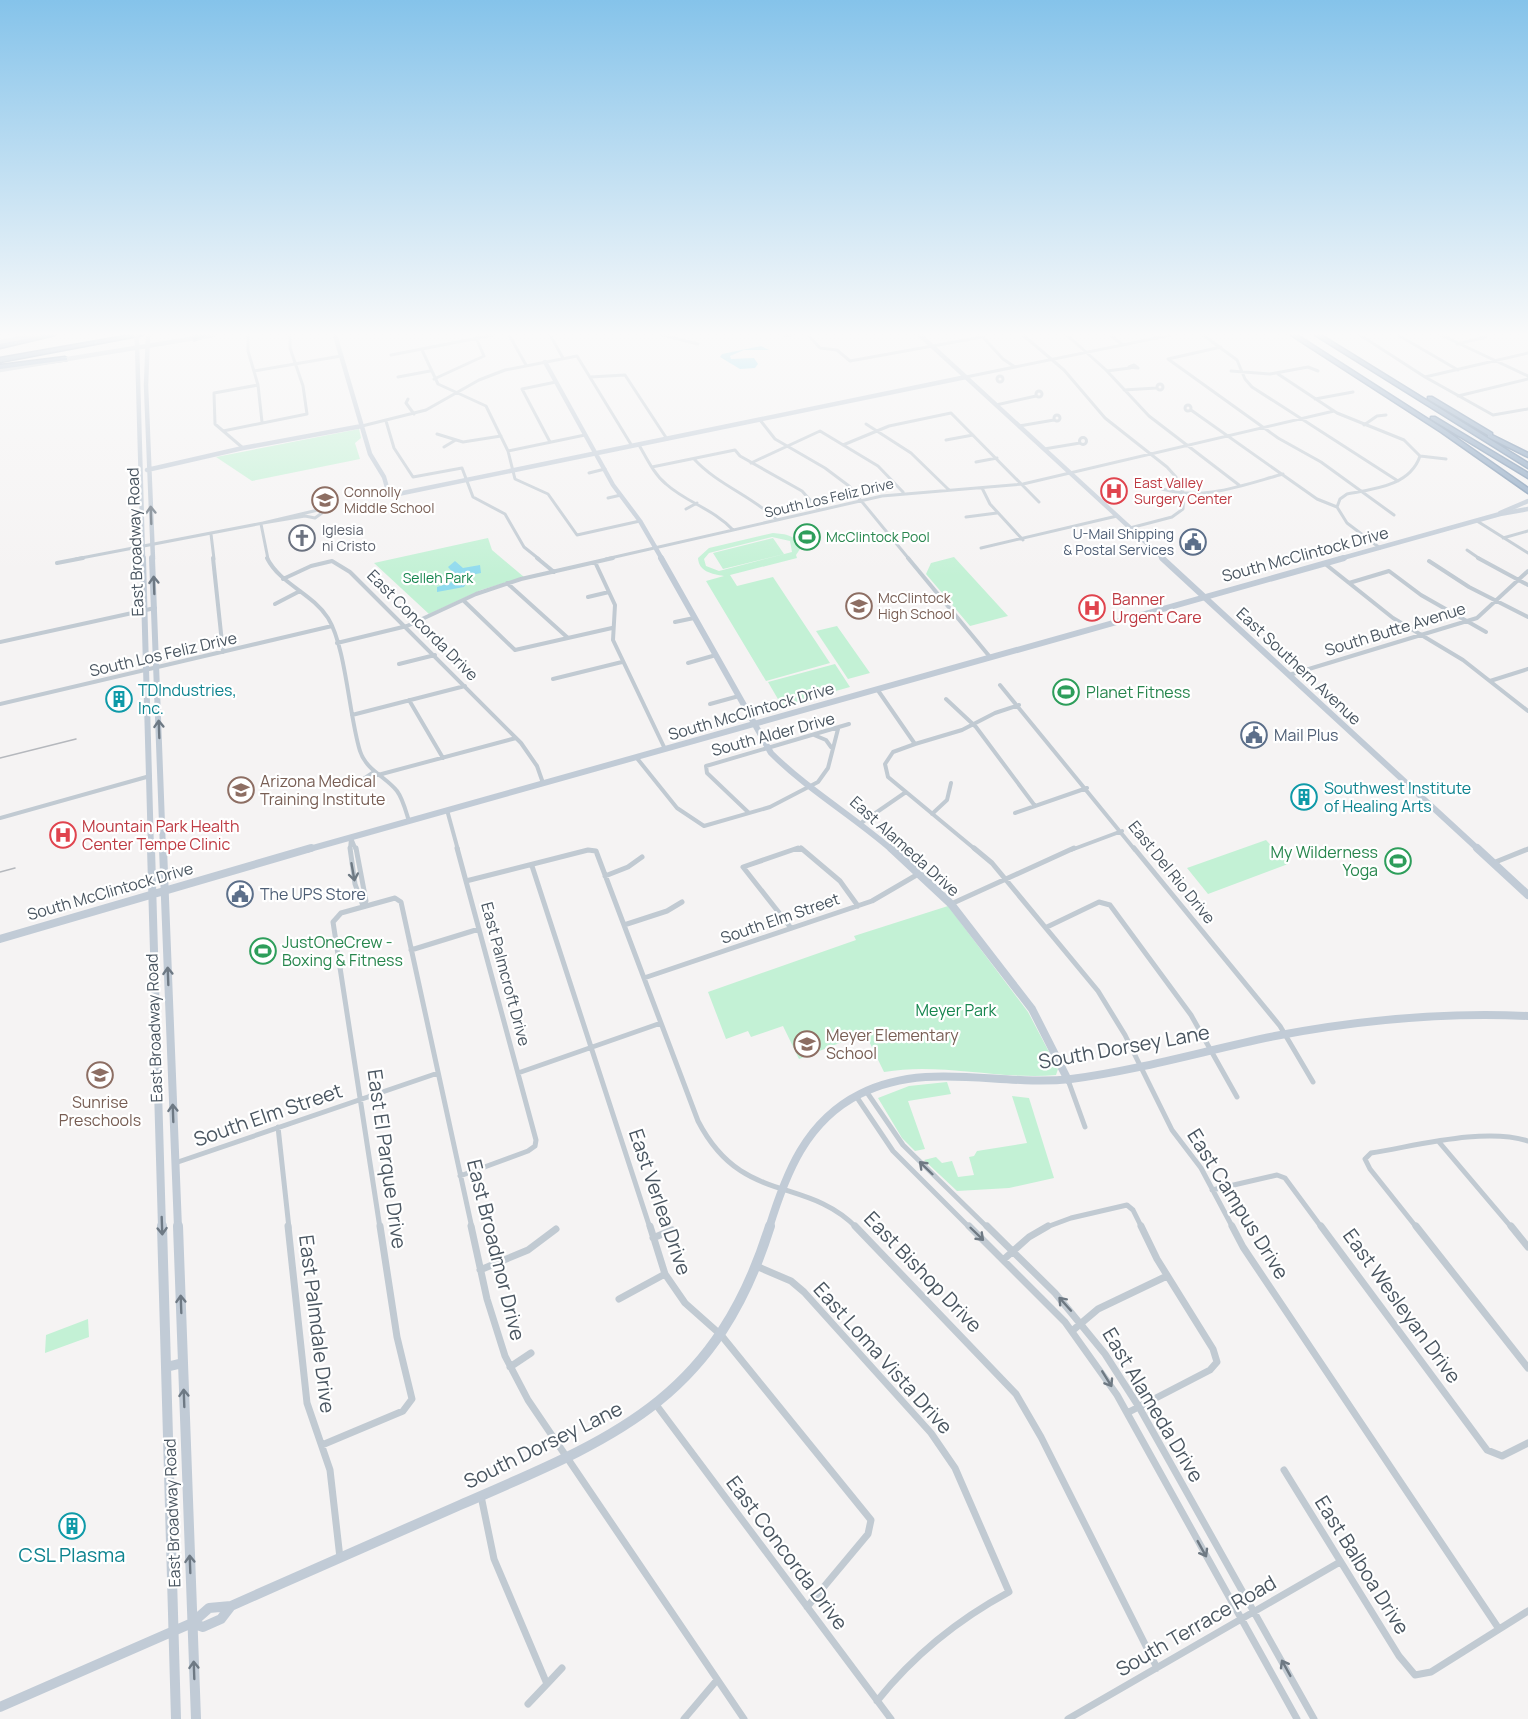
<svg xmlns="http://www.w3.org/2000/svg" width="1528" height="1719" viewBox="0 0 1528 1719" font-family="Manrope,sans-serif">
<rect width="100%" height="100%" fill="#f5f3f3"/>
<path fill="#c3f1d5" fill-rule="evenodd" d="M359,429L361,438L355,443L360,459L252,481L216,457Z
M773,533C785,534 798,535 800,549L796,555L797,558L730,575L737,586L773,577L830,663L766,681L706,581L724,576C712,574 699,572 698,558L709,548ZM772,537L790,541L792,552L719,571L706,566L704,559L709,553Z
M488,538L492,550L524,577L481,590L429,614L374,563Z
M773,538L784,554L723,569L713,553Z
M954,557L1008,616L970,626L926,574L931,563Z
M837,626L870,673L848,679L816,631Z
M835,664L850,687L782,706L768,682Z
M1266,840L1288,864L1208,894L1187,868Z
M948,906L1028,1012L1058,1069L1056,1075C998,1080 940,1062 884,1072L865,1033L799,1059L783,1026L751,1037L748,1031L726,1039L708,992L856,940L854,936Z
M947,1082L951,1094L908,1101L925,1149L915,1151L902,1138L878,1098L909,1086Z
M1012,1096L1029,1098L1054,1178L1009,1188L957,1191L924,1160L936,1157L942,1163L952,1161L958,1177L974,1175L969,1157L974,1156L977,1151L1027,1143Z
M88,1319L89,1337L45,1353L46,1335Z"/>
<path fill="#90daee" d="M761,346L769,350H744L730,356L731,359L754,358L758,364L755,368L740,369L720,357L722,354Z
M455,561L463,568L480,565L481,573L471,575L464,587L437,592V587L455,581V575L448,567Z"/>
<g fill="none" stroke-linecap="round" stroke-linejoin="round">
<path stroke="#caccce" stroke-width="6" stroke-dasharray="6 3" stroke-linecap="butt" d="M1498,440L1513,450"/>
<g stroke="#7690ad" stroke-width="3">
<path id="highway" d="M44,335H55L0,348V344Z
M131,335H143L0,362V358Z
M200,335H210L194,340L191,338Z
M1291,335H1297L1445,430L1528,488V493L1441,432Z
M1315,335H1321L1528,463V468Z
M65,357L67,358V360L0,369V365Z
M1428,397H1432L1492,433V435L1528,453V457L1488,437V435L1428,399Z
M1431,417H1435L1528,473V478L1431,419Z"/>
</g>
<path stroke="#c1cad2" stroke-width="3" d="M248,335V351L258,385L262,422
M509,335L526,365
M550,335L563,358
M662,335L698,344
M784,335H791
M808,335L820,348L837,350L850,361L982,337
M981,335L1003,359L1015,367
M1023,335L1064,370L1105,418L1167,467L1176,477L1184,495L1183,509L1172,517L1130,528
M1067,335L1106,370L1149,416L1239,485
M1110,335L1123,345
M1203,335L1237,360L1245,379L1252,387L1398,481
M1360,335L1425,377L1493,415L1528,409
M1398,335L1458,370
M1441,335L1528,376
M1457,344L1486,337
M422,350L438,384L486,406L508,451L515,479L548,494L577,535L640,521
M391,355L493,335
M1168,359L1278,438L1321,462L1394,515
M1168,359L1221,347
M1134,365L1138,368L1129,367Z
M254,371L341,356
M1107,371L1130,368
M1231,371L1270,374L1308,367L1318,371
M1278,374L1337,413L1404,440L1420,456
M997 379a3 3 0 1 1 6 0a3 3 0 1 1-6 0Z
M398,377L430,371
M590,377L625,375L667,439
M966,377L1171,335
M1425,377L1528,353
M434,379L484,356L476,338
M1157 387a3 3 0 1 1 6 0a3 3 0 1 1-6 0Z
M1124,390L1156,388
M1036 394a3 3 0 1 1 6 0a3 3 0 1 1-6 0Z
M1458,396L1528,379
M408,399L406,403L414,414
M1315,399L1353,392
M1185 408a3 3 0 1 1 6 0a3 3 0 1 1-6 0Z
M996,405L1036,396
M1191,410L1317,499L1337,507L1347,523L1380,548
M1054 418a3 3 0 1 1 6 0a3 3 0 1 1-6 0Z
M760,420L775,439L825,468L849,486L909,559
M386,421L394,448L413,477L462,468L473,497L505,514L524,547L539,559
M866,424L911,453L949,490
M1364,425L1377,416L1386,415
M362,426L426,410L479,380L505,370L577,356L632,446
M1019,426L1054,420
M223,431L307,414L303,386L290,348V335
M437,434L463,442L501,436
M1079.5 441a3.5 3.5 0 1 1 7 0a3.5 3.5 0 1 1-7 0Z
M946,440L973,435
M550,442L522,389L556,382
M639,445C647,459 654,474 666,484C687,503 714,509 733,530
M843,445L889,426L951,413L1039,502
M444,447L454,441
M243,448L215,424L214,393L258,385
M1044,449L1080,443
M508,451L585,435
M1420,456L1446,459
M694,459C718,485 752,496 777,520
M976,462L997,458
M751,463L820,431L878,466L903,492
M652,467L735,450L740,456L802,491L819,510
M589,473L605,469
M982,488L990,504L1023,540
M1162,489C1204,501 1243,485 1283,474
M608,498L621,495
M1337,507L1340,499L1347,494C1374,489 1410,486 1420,456
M686,509L697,503
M318,510L322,513L315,518L305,516L263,523Z
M966,517L997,513
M1477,521L1528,553
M261,524L268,559
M211,534L214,559
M1503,538L1528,531
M981,548L1117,516
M1467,550L1480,559
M76,559L263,523
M606,559L882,496L1023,484L1334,411"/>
<path stroke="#c1cad2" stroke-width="4" d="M213,558L223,652
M267,558C280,584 312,593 328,618C346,647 349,716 360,751C366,770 386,777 397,791C403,799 406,812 409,821
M537,558L554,572
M908,558L990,657
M1478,558L1528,585
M1429,561L1469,587L1528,617
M595,562L615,605L613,640L665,749
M57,563L83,558
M1324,563L1393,618L1463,660L1528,711
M283,579L311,566L332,561L350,572L521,743L537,766L543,783
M507,583L568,638
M1349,583L1389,571L1421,595L1486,632
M588,597L609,592
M463,600L515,650L612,628
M275,604L300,591
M675,622L694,618
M0,642L155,608
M337,643L407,626L476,594L521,579L613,558
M688,663L716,655
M399,664L435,655
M1289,675L1477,618L1528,571
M553,679L622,662
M1490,681L1528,669
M1000,685L1135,850
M877,689L915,744L893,752L885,764L888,777L976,850
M946,699L976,727L1035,806
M409,700L443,758
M0,704L332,626
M710,704L739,696
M352,715L465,686
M814,735L826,740L831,747
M915,744L962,730L995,713L1019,705
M636,757L677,808L704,826L770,807L818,782L828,768L838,729
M378,775L516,738
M362,780L374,772
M447,810L458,850
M749,813L707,773L706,766L849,724
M1015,813L1087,788
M932,814L947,800L951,783
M0,818L150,776
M861,823L906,792
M350,850L351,838L356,850
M793,850H802
M1071,850L1122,831
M1526,850L1528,849"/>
<path stroke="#c1cad2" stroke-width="5" d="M350,848L355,884L363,906L366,901L356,848
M457,848L536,1140L535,1146L528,1151L460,1176
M801,848L840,881L858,906
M974,848L992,863L1098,991L1125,1035L1172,1130L1201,1168L1233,1228
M1134,848L1280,1026L1313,1082
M1493,863L1528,849
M532,866L650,1228
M605,876L628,867L642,857
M466,881L588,850L596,851L698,1121C742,1206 805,1175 857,1228
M951,904L1074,848
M624,925L667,911L682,902
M1047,927L1099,902L1110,905L1191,1015L1237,1097
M791,928L743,867L798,848
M411,950L479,929
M644,978L872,901L920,873
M518,1073L661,1023
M1068,1080L1085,1127
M866,1091L903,1145L988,1228
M856,1096L893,1151L970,1228
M278,1127L289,1228
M1439,1142L1512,1228
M175,1163L438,1073
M1212,1190L1277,1175L1285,1178L1322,1228
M380,1228L333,922L341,913L395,898L401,902L472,1228
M1044,1228L1071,1218L1127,1205L1133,1210L1142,1228
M1417,1228L1370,1169L1365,1159L1371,1153C1416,1146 1484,1127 1528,1141"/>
<path stroke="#c1cad2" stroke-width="7" d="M288,1226L307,1403L330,1470L340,1558
M471,1226L487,1299L505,1356L528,1400L744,1719
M650,1226L665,1274L685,1303L721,1335L871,1520L868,1534L807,1607
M855,1226L1016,1394L1041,1437L1157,1668
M969,1226L1065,1322L1117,1395L1297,1719
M987,1226L1055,1293L1105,1354L1139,1407L1314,1719
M1232,1226L1243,1247L1499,1629
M1321,1226L1487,1450L1502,1456L1528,1443
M1416,1226L1528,1368
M1511,1226L1528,1247
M653,1238L672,1230
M1003,1260L1029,1237L1048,1226
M756,1266L791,1281L804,1292L931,1433L955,1468L1009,1592C957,1620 914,1655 877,1701
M480,1270L528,1250L556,1229
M619,1299L665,1274
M1072,1331L1098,1309L1167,1276
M510,1367L531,1353
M657,1406L891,1719
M1127,1413L1210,1370L1217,1362L1213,1349L1157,1259L1141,1226
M322,1445L403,1411L412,1399L397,1337L380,1226
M1284,1470L1399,1656L1415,1675L1431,1672L1528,1611
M481,1496L494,1559L547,1684L528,1704
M547,1684L562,1668
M684,1719L717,1680
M1068,1719L1340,1562"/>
<path stroke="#c1cbd6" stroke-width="4.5" d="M148,335L146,385L153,559
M335,335L370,454L384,477L388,491L398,494L966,377
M920,335L1164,559
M0,342L39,335
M137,343L143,559
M545,362L613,485L640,521L662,559
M0,370L214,335
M147,470L243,448L362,426
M1500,513L1528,501
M1339,559L1500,514L1528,509"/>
<path stroke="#c1cbd6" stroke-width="6" d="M143,558L151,850
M152,558L163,850
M661,558L771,753C807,789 853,816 892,850
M1162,558L1479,850
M306,850L1344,558"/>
<path stroke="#c1cbd6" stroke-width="8" d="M151,848L162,1228
M163,848L178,1228
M891,848L951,904L1032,1009L1068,1080
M1477,848L1528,895
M0,939L311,848
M769,1228C786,1173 806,1121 860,1094C927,1060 1001,1087 1071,1079C1140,1070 1207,1050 1275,1036C1359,1020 1443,1012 1528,1016"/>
<path stroke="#c1cbd6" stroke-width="10" d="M162,1226L176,1719
M178,1226L196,1719
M166,1367L183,1363
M192,1623L203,1627L221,1619L231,1606C307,1572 383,1539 460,1505C614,1438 715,1401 770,1226
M0,1707L192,1623L209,1608L231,1606"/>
<use href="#highway" fill="#8ba5c1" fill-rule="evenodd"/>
<path stroke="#b5b8bd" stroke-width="1.5" d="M0,758L76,739
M0,872L15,868"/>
<path stroke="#c1cbd6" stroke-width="4.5" d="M136,335L137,343"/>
</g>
<defs><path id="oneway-shaft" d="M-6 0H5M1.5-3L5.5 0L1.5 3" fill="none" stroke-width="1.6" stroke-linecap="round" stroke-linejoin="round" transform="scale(1.5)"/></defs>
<g stroke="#6e7984">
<use href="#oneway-shaft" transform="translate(151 515) rotate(-92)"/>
<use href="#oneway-shaft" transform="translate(154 585) rotate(-92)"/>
<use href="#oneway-shaft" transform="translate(159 729) rotate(-92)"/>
<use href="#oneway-shaft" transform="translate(168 976) rotate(-92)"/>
<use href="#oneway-shaft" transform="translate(173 1113) rotate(-92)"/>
<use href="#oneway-shaft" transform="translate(162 1226) rotate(88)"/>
<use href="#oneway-shaft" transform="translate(181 1304) rotate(-92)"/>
<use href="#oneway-shaft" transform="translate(184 1398) rotate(-92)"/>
<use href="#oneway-shaft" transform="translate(190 1564) rotate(-92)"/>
<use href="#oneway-shaft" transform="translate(194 1670) rotate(-92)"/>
</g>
<g stroke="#6e7983">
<use href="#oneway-shaft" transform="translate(353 872) rotate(80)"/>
<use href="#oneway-shaft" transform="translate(926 1168) rotate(-136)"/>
<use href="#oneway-shaft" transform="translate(977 1234) rotate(44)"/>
<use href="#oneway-shaft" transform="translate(1065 1304) rotate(-132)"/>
<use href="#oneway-shaft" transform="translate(1107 1379) rotate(58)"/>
<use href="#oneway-shaft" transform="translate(1202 1549) rotate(61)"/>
<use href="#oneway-shaft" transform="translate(1286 1668) rotate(-119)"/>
</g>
<linearGradient id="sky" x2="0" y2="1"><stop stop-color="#85c3ea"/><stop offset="0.58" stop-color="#fafafa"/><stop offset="1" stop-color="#fafafa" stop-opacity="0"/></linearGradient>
<rect width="1528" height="576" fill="url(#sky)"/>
<defs>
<g id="hospital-ring" transform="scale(1.35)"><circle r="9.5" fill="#fff" stroke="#e0444e" stroke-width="1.5"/><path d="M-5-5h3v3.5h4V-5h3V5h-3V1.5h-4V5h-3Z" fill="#e0444e"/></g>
<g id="school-ring" transform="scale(1.35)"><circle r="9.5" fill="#fff" stroke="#8d6e63" stroke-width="1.5"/><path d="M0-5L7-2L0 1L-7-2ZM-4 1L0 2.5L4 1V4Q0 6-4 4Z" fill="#8d6e63"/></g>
<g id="stadium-ring" transform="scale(1.35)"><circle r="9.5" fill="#fff" stroke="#2e9e5b" stroke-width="1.5"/><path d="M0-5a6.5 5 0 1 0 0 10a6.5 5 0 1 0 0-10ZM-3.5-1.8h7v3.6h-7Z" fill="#2e9e5b"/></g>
<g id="church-ring" transform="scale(1.35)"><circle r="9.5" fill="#fff" stroke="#6b7280" stroke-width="1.5"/><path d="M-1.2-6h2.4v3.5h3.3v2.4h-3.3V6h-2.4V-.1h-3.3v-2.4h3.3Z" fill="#6b7280"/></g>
<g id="civic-ring" transform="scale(1.35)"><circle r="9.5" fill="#fff" stroke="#5c6f8a" stroke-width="1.5"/><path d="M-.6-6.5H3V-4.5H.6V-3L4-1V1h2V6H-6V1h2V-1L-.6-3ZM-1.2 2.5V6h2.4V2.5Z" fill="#5c6f8a"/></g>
<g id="building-ring" transform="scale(1.35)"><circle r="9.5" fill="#fff" stroke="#0f9aa8" stroke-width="1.5"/><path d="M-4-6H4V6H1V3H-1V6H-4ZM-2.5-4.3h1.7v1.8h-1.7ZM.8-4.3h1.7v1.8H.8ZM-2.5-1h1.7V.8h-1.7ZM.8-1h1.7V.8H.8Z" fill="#0f9aa8"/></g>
<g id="university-ring" transform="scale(1.35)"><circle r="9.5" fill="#fff" stroke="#8d6e63" stroke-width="1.5"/><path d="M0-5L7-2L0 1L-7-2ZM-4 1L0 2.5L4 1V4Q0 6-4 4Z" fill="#8d6e63"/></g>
</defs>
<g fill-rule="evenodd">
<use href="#hospital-ring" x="1114" y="491"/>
<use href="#school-ring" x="325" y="500"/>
<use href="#stadium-ring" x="807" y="537"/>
<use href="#church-ring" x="302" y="538"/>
<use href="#civic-ring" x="1193" y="542"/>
<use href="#school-ring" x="859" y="606"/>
<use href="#hospital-ring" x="1092" y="608"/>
<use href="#stadium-ring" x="1066" y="692"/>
<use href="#building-ring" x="119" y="699"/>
<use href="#civic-ring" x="1254" y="735"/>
<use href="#university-ring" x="241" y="790"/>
<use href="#building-ring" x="1304" y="797"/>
<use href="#hospital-ring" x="63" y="835"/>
<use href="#stadium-ring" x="1398" y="861"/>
<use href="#civic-ring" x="240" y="894"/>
<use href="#stadium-ring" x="263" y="951"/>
<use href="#school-ring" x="807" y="1044"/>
<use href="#school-ring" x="100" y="1075"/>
<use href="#building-ring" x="72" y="1526"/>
</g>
<g text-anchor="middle" stroke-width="4.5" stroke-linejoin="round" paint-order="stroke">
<g font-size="14" fill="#be3a42" stroke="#fff" text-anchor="start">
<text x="1134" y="488">East Valley<tspan x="1134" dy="16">Surgery Center</tspan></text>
</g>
<g font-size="14" fill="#785e54" stroke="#fff" text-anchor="start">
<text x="344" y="497">Connolly<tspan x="344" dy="16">Middle School</tspan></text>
<text x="878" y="603">McClintock<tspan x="878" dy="16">High School</tspan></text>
</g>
<g font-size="14" fill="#4a5661" stroke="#fff">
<text transform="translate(829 498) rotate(-13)" y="5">South Los Feliz Drive</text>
</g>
<g font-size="14" fill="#5b616d" stroke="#fff" text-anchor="start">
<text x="322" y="535">Iglesia<tspan x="322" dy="16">ni Cristo</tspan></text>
</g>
<g font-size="14" fill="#4e5e75" stroke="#fff" text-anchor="end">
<text x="1174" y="539">U-Mail Shipping<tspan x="1174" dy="16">&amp; Postal Services</tspan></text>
</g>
<g font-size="14" fill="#27864d" stroke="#fff" text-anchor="start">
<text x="826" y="542">McClintock Pool</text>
</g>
<g font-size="14" fill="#17864f" stroke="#fff">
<text x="438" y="583">Selleh Park</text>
</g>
<g font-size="16" fill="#4a5661" stroke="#fff">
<text transform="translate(135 542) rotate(-92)" y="6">East Broadway Road</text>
<text transform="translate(1305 554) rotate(-15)" y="6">South McClintock Drive</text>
<text transform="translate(423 625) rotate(45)" y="6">East Concorda Drive</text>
<text transform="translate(1395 629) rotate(-17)" y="6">South Butte Avenue</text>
<text transform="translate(163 654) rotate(-13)" y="6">South Los Feliz Drive</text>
<text transform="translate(1299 666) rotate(43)" y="6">East Southern Avenue</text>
<text transform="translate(751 711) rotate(-16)" y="6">South McClintock Drive</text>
<text transform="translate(773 734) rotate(-15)" y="6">South Alder Drive</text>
<text transform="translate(905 846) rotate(42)" y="6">East Alameda Drive</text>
<text transform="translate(1172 872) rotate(51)" y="6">East Del Rio Drive</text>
<text transform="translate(110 891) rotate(-16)" y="6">South McClintock Drive</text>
<text transform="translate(780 918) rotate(-19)" y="6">South Elm Street</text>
<text transform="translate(506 974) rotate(75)" y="6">East Palmcroft Drive</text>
<text transform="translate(154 1028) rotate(-92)" y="6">East Broadway Road</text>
<text transform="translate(172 1513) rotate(-92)" y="6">East Broadway Road</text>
</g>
<g font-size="16" fill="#be3a42" stroke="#fff" text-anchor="start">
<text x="1112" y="605">Banner<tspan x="1112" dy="18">Urgent Care</tspan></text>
<text x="82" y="832">Mountain Park Health<tspan x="82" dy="18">Center Tempe Clinic</tspan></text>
</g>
<g font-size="16" fill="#0d838f" stroke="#fff" text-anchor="start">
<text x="138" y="696">TDIndustries,<tspan x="138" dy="18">Inc.</tspan></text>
<text x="1324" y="794">Southwest Institute<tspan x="1324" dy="18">of Healing Arts</tspan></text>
</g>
<g font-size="16" fill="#27864d" stroke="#fff" text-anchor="start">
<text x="1086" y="698">Planet Fitness</text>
<text x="1378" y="858" text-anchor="end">My Wilderness<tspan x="1378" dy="18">Yoga</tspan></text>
<text x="282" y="948">JustOneCrew -<tspan x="282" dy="18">Boxing &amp; Fitness</tspan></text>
</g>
<g font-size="16" fill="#4e5e75" stroke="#fff" text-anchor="start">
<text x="1274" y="741">Mail Plus</text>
<text x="260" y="900">The UPS Store</text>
</g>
<g font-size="16" fill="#785e54" stroke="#fff" text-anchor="start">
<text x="260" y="787">Arizona Medical<tspan x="260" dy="18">Training Institute</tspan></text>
<text x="826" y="1041">Meyer Elementary<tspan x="826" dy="18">School</tspan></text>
<text x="100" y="1108" text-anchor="middle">Sunrise<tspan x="100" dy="18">Preschools</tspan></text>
</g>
<g font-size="16" fill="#17864f" stroke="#fff">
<text x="956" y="1016">Meyer Park</text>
</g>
<g font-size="20" fill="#4a5661" stroke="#fff">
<text transform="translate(1124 1047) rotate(-10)" y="7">South Dorsey Lane</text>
<text transform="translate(268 1115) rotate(-19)" y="7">South Elm Street</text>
<text transform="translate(387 1159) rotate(82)" y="7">East El Parque Drive</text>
<text transform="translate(660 1202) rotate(71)" y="7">East Verlea Drive</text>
<text transform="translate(1238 1204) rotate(58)" y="7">East Campus Drive</text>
<text transform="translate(496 1250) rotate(76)" y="7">East Broadmor Drive</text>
<text transform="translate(923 1272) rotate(46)" y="7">East Bishop Drive</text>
<text transform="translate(1402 1306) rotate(54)" y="7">East Wesleyan Drive</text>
<text transform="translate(317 1324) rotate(83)" y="7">East Palmdale Drive</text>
<text transform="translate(883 1358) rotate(48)" y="7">East Loma Vista Drive</text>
<text transform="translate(1153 1405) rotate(59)" y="7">East Alameda Drive</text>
<text transform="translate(543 1445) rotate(-26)" y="7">South Dorsey Lane</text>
<text transform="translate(787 1553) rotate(53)" y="7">East Concorda Drive</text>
<text transform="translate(1362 1565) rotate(58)" y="7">East Balboa Drive</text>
<text transform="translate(1196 1626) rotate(-30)" y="7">South Terrace Road</text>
</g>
<g font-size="20" fill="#0d838f" stroke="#fff">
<text x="72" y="1562">CSL Plasma</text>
</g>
</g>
</svg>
